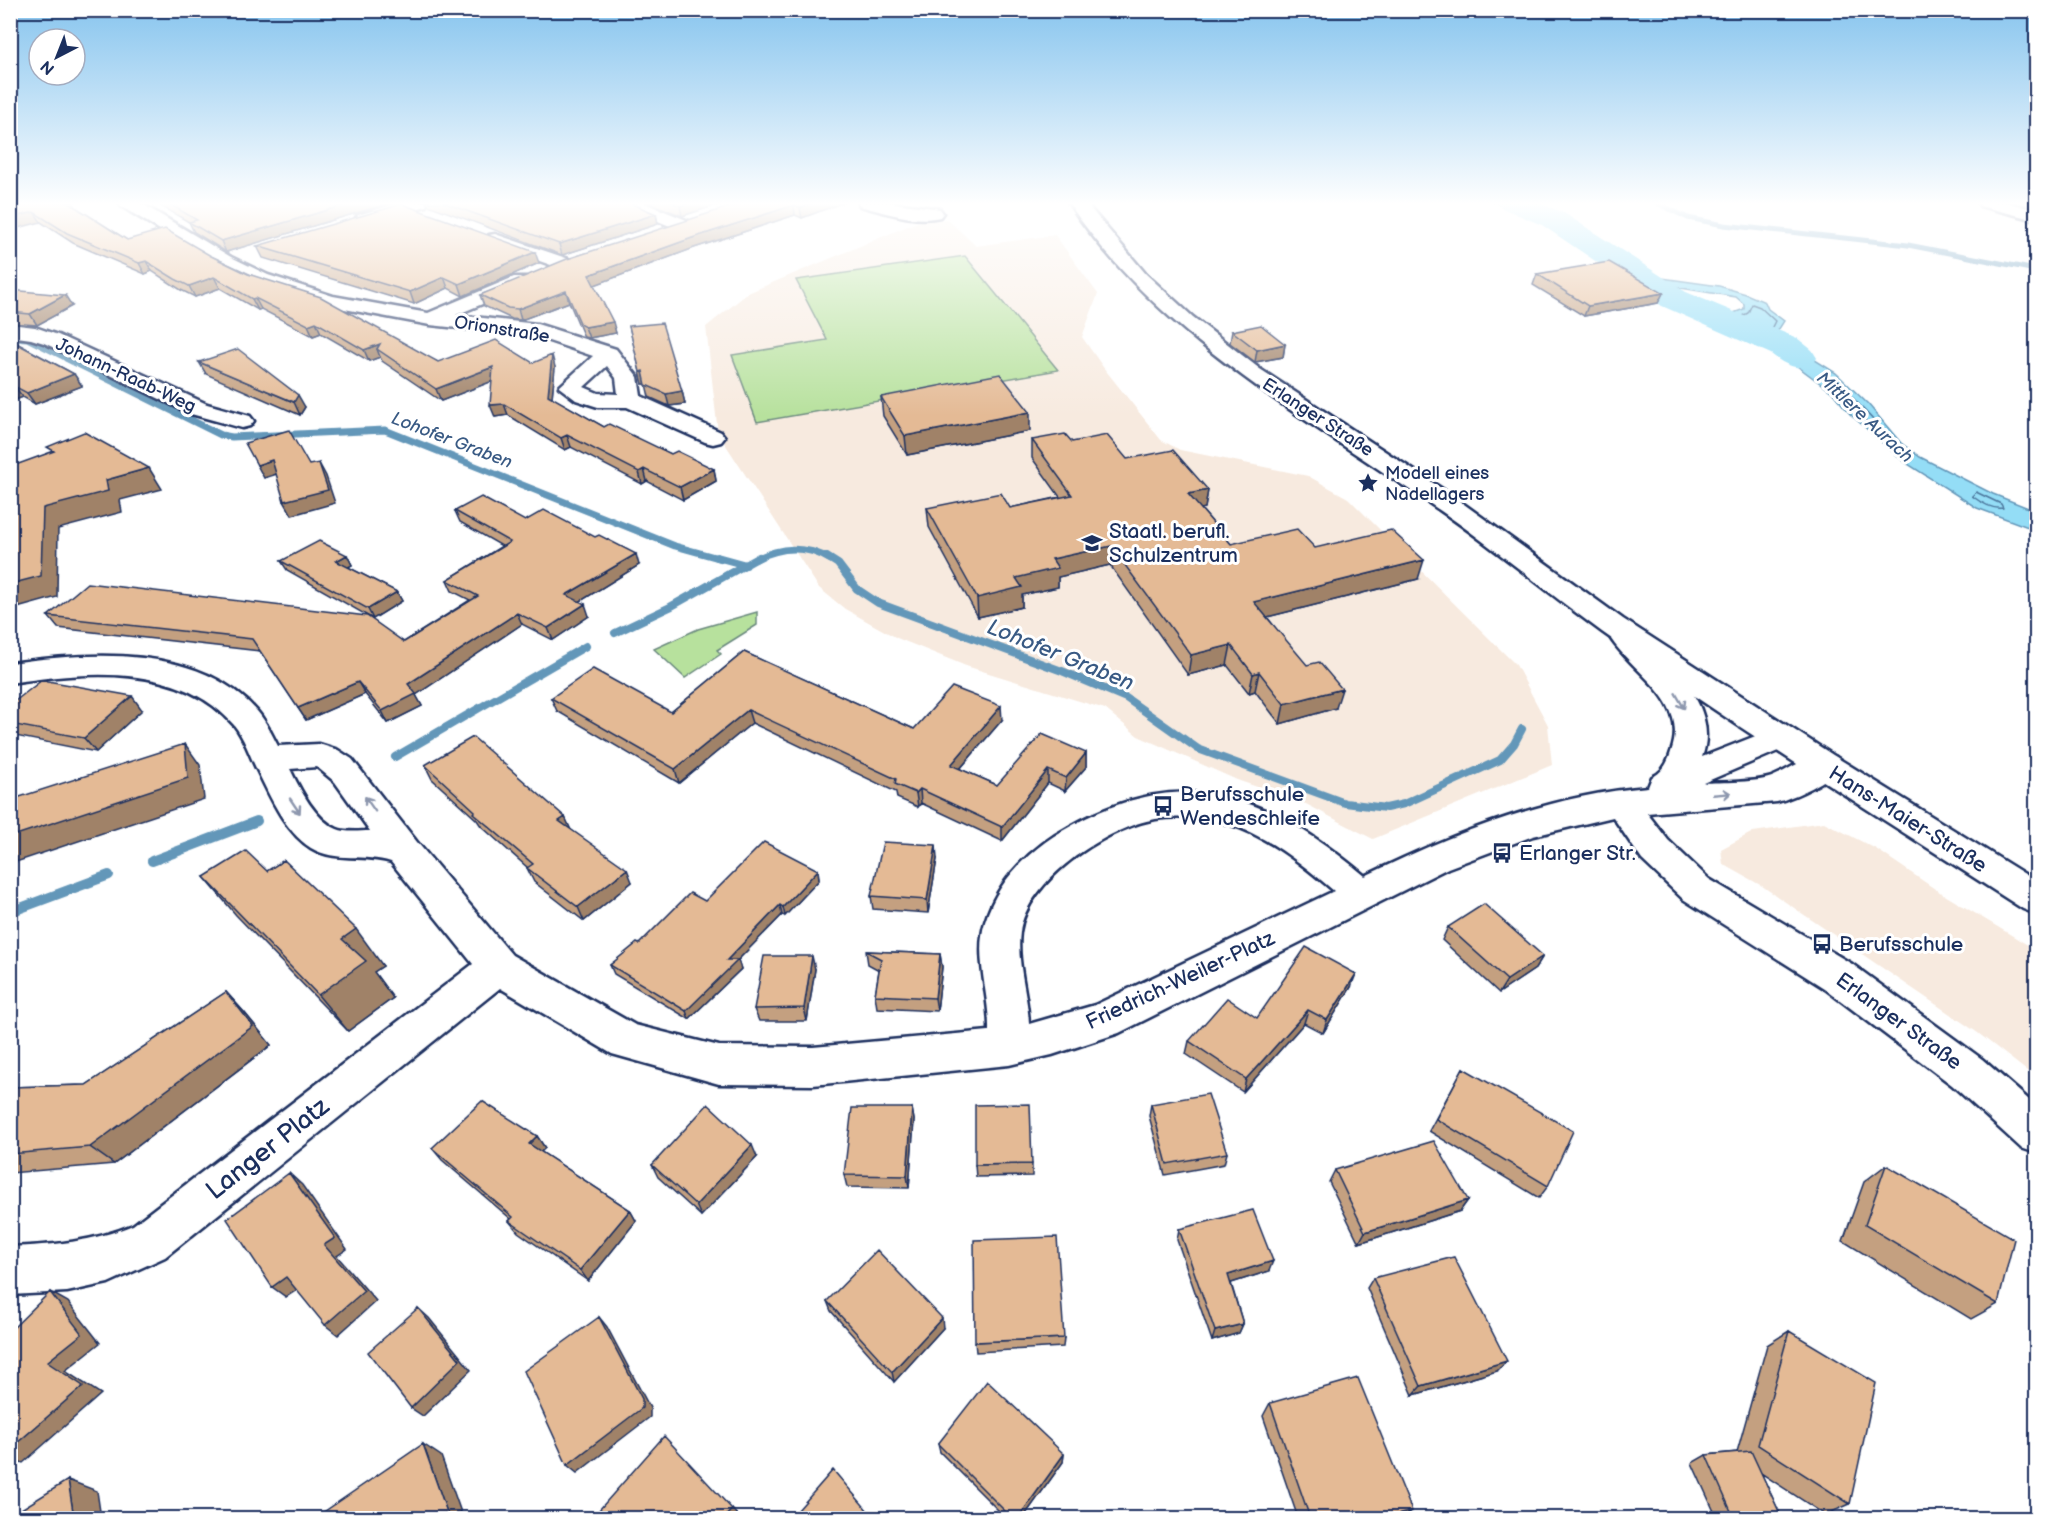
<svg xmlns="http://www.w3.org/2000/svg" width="2047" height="1529" viewBox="0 0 2047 1529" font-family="'Balsamiq Sans',sans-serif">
<rect width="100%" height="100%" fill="#fff"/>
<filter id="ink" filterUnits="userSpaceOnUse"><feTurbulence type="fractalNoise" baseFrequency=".0167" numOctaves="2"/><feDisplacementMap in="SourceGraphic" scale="12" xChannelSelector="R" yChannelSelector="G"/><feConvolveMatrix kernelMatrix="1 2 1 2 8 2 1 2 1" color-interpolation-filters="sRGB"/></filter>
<g filter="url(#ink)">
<path fill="#f7eadf" d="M947,219L976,246L1055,235L1098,294L1082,337L1103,367L1161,440L1180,450L1308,476L1348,498L1516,665L1548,725L1552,765L1373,839L1306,804L1237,780L1138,736L1105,709L966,666L897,638L845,609L819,588L718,433L706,327L748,293L920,221Z
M1824,822L1876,849L1938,891L2036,950V1078L1978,1033L1762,886L1723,864L1721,849L1753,832Z"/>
<path fill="#b7e19d" stroke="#69887e" stroke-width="1.5" d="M965,256L1058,370L757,422L732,355L827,340L796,280Z
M757,612V625L717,650L721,654L685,678L654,649L698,629Z"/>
<path fill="#94ddf6" stroke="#6497b9" stroke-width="1.5" d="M1492,202H1518L1542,210L1580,227L1634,271L1662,278L1719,286L1746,294L1765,302L1768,309L1784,321L1775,335L1836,373L1868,404L1901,443L1920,457L1993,494L2036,511V530L1977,508L1903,461L1850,414L1832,392L1778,352L1736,329L1723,317L1744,309V304L1736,297L1638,281L1605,265L1537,217Z"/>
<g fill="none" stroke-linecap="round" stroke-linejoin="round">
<path stroke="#4b759b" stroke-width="1.5" d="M1752,304L1760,307L1775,321L1767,337L1738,322V318L1748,313Z
M1846,395H1850L1875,422V426H1871L1845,399Z
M1976,492L2001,504L2003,508C1992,510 1980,502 1972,496Z"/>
<path stroke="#6497b9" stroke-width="5" d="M1655,202L1688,218L1724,225L1908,245L2036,270
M10,338L27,339L69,360"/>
<path stroke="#6497b9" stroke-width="7" d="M66,358L221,435L232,437L385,430L675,546L722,559
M756,559C780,547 806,545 829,559"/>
<path stroke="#6497b9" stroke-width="8" d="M717,557L746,565
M827,557L838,564L857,589L878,603L1062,671L1126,698L1198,749L1345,803L1386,808L1404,804L1500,760L1514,744L1522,729
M615,633L670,607L759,557
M395,757L586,646"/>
<path stroke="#6497b9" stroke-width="10" d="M152,861L257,821
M10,912L109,875"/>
<path fill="#94ddf6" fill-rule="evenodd" d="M1497,202H1537L1564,213L1686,292L1797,338L1812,350L1817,358L1812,366C1794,370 1785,365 1771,354L1662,306L1542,225L1502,208Z"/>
<g stroke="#1b2f5e" stroke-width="5">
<path id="minor" d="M119,202H139L231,257L268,275L333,296L428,313L514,277H528L531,281L528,285L456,315L537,324L616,349L638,377L641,396L721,432L725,437L721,442L713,444L705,442L627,407H598L576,400L559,387L593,356L534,336L430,325L323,305L254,283L217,265L121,206ZM607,366L616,378L618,394L598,393L584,387Z
M403,202H428L426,206L364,224L358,223L355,219L358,215Z
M620,202H642L689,221L692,225L689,229H677L622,206Z
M858,202H887L934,208L940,209L943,213L940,217C915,223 884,212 860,206Z
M1978,202H2005L2036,210V220L1980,206Z
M495,234L569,259L571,263L569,267L562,269L489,243L486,239L489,235Z
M10,324L35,327L58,335L207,404L250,416L254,421L250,426L242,428L191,414L44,343L31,339L10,336Z
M1626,630C1640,633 1649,644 1660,654C1687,681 1717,716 1702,757L1781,726L1792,729L1797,737L1792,745L1703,783C1720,782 1760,783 1774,776C1795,767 1813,750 1836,757L1841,765C1831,781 1795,797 1777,802L1647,813L1668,840L1709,879L1852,964L1982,1059L2036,1106V1153L2021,1148L1952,1085L1824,988L1683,899L1642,860L1613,817L1533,836L1448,868L1119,1033L1052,1055L1009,1065L813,1085L719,1084L612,1054L500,988L165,1257L108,1283L67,1292L10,1295V1247C54,1245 92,1242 133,1225L473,964L391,862C365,853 336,863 311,848C285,832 270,796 257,770C250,756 244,737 234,725C179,662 85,672 10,683V663C89,652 199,644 257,711C266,721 272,735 278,746L319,744L338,750L352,759L417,842L512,955L635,1025L719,1046L813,1047L989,1031C990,995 974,957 985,922C998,879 1032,847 1071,826C1187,762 1269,796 1365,876C1453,833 1550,795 1648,787L1652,777C1662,773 1668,763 1671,752C1690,701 1635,675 1611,639L1616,632ZM317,767L335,782L370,831C360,831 346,833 337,829C315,820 300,789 290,769ZM1188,817C1199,818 1210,819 1221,822C1263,832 1301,863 1334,891L1095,1005L1029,1024C1028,994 1016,962 1020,932C1027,881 1103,830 1151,820C1163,817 1176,818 1188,817Z"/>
</g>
<g stroke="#1b2f5e" stroke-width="5">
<path id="tertiary" d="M1068,202H1085L1146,274L1193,317L1260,369L1450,494L1623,619L1836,757L2036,881V914L2023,909C1882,818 1739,730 1602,632C1544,590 1489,543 1429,503C1300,414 1157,335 1068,202Z"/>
</g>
<use href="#minor" fill="#fff" fill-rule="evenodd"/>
<use href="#tertiary" fill="#fff" fill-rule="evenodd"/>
</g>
<path fill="#c4a080" stroke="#1b2f5e" stroke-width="1.5" d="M10,202H73L77,208L127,240L211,256L438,362L533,363L555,367L552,398L604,427L671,454L714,469L716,481L683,500L647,481L642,484L571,447L565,450L508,415L495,417L492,381L441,401L382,361L380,357L369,361L321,333L313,336L261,309L258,310L220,288L195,297L181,290L152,271L145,274L73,243Z
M154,202H393L226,252L194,232L189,222Z
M426,202H628L656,214L658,224L562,255L428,205Z
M648,202H726L682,216Z
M744,202H844L802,218L795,215L694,248L594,285L616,333L589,338L584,337L569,302L521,320L512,319L484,306L480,295Z
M257,246L539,263L463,296L448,288L414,304L263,258Z
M1537,274L1663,293L1658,303L1584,316L1533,285Z
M10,290L72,306L37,325L10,323Z
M629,326L682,391L685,404L669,406L649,397L646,384H643Z
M1232,331L1285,344L1283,357L1255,362L1230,343Z
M10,334L13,339L11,340L74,374L82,386L35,404L23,397L10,402Z
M199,362L305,407L300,415L206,374Z
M881,397L1030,431L907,455L883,416Z
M1032,440L1072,442L1127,459L1208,490L1205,508L1201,509L1231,544L1315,548L1418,579L1267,617L1336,708L1280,724L1255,691L1249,693L1227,665L1188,675L1110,565L1058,577V587L1022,595V607L978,617L929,527L927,508H1010L1060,497L1032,458Z
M455,511L525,521L639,565L579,602L589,616L553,640L522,624L416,695L422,706L388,723L365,694L306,720L260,651L58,628L48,616L404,642L470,600L452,591L447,580L502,546L460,522Z
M347,555L352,565L348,567L397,592L402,601L373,619L287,570L281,561Z
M744,652L914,729L1002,720L960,769L997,785L1086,753V767L1065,791L1048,783L1002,841L921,803L918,807L897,798L896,792L752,723L679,783L557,711L551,698L671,712Z
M10,705L142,710L96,752L10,735Z
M425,765L565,817L570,829L632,882L584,921L534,882L527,868H528L481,826L477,820L432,779Z
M937,859L928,913L873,909L871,896Z
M818,870L819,880L785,916L782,915L738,960L741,969L689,1019L614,974L610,965L705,901Z
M267,871L383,966L374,972L393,998L348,1031L236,915L204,877Z
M1448,927L1543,956L1535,969L1499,993L1442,940Z
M866,951L940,954L942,967L937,1011L877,1008L875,995L879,970L868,964Z
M815,969L807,1021H759L754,1009Z
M1351,987L1323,1033L1304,1023L1243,1092L1186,1054L1189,1041L1257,1018Z
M226,992L244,1012L271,1045L114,1164L10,1173V1087L86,1085Z
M1463,1068L1548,1186L1539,1198L1429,1131Z
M1151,1104L1227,1153L1224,1164L1165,1175L1149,1116Z
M912,1108L914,1120L909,1188L847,1187L844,1175Z
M537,1136L545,1148L541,1152L630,1210L636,1221L588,1281L518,1232L509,1221L511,1219L442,1160L432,1148Z
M757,1157L701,1216L658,1177L652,1165Z
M1032,1164V1176L976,1177L975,1165Z
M1886,1165L1998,1304L1971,1319L1843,1241L1864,1182Z
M1335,1170L1468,1200L1460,1211L1359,1243L1329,1182Z
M1179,1229L1269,1271L1231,1283L1243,1324L1239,1333L1212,1341L1177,1240Z
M1373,1278L1497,1371L1413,1395L1367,1288Z
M827,1301L943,1328L894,1382L831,1311Z
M1789,1331L1850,1504L1825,1515L1761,1473L1782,1518H1717L1692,1463L1706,1455L1737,1452L1767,1345Z
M1064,1338L1063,1347L976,1352L975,1342Z
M1270,1403L1403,1518H1298L1263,1416Z
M938,1444L1064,1454L1063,1462L1023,1518H1006L940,1452Z"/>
<path fill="#a08268" stroke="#1b2f5e" stroke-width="1.5" d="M355,202H393L226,252L221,241Z
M692,202H726L682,216L680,206Z
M816,202H844L802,218L800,208Z
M794,205L795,215L694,248L592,286L589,275L692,238Z
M34,212L41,222L10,230V218Z
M656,214L658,224L562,255L559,244Z
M535,252L539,263L463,296L459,284Z
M146,261L152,271L145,274L139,263Z
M214,277L220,288L195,297L189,286Z
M444,277L448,288L414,304L410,292Z
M566,291L569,302L521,320L518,309Z
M1663,293L1658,303L1584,316L1588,306Z
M65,295L72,306L37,325L30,314Z
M255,298L261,309L258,310L252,299Z
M316,322L321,333L313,336L308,325Z
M613,322L616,333L589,338L585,327Z
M380,344L377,349L380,357L369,361L364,350Z
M1285,344L1283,357L1255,362L1257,350Z
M552,355L555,367L551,407L548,395Z
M493,367L498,379L441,401L436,389Z
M643,371L646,384H643L640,372Z
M74,374L82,386L35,404L27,393Z
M14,386L23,397L10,402V387Z
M682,391L685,404L669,406L666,394Z
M298,395L305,407L300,415L294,402Z
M504,404L508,415L495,417L490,405Z
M1030,412V431L907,455L905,436Z
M567,435L571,447L565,450L561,438Z
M272,460L280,473L264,478L257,465Z
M319,463L326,476L335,503L292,515L284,501Z
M149,468L162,489L120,500L122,512L58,529L57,597L10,610V584L43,508L106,480Z
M644,469L647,481L642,484L639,472Z
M714,469L716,481L683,500L680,487Z
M1208,490L1205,508L1186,513L1188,494Z
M1111,546L1110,565L1058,577V587L1022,595V607L978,617L977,598L1052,559Z
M636,554L639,565L571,607L566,595Z
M347,555L352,565L341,571L336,561Z
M1424,560L1418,579L1251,621L1254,602Z
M397,592L402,601L373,619L368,609Z
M585,604L589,616L553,640L548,628Z
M517,613L522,624L416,695L422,706L388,723L382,711L408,684Z
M1231,645L1227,665L1188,675L1191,655Z
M1259,672L1255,691L1249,693L1253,674Z
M358,682L365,694L306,720L298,708Z
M1342,689L1336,708L1280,724L1284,704Z
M132,696L142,710L96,752L84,738Z
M1001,706L1002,720L952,778L951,765Z
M748,710L752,723L679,783L675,769Z
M185,744L200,765L204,799L10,864V837Z
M1086,753V767L1065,791L1066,778Z
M1048,770V783L1002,841V827Z
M920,789L921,803L918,807L916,793Z
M565,817L571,830L559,821Z
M936,845L937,859L928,913L927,900Z
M627,869L632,882L584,921L578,907Z
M818,870L819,880L785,916L783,907Z
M780,905L782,915L738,960L741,969L689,1019L686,1011L727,960Z
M356,929L383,966L374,972L393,998L348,1031L318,995L342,939Z
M940,954L942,967L937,1011L935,998Z
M812,956L815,969L807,1021L804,1008Z
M1543,956L1535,969L1499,993L1507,980Z
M1356,974L1351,987L1323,1033L1327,1020Z
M226,992L244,1012L271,1045L114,1164L90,1147Z
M1308,1010L1304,1023L1243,1092L1246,1079Z
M912,1108L914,1120L909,1188L907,1176Z
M537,1136L545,1148L537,1155L529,1144Z
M752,1145L757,1157L701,1216L696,1205Z
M289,1173L302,1185L347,1249L337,1256L376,1301L338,1335L325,1325L324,1245Z
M1468,1200L1460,1211L1359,1243L1365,1232Z
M630,1210L636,1221L588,1281L580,1270Z
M1273,1261L1269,1271L1225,1285L1228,1275Z
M286,1277L300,1288L286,1297L272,1287Z
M50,1292L68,1302L100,1343L65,1371L101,1394L23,1463L10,1458V1449L47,1362Z
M418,1308L429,1318L471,1370L423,1416L411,1408Z
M599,1317L607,1327L650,1408V1417L577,1473L567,1465Z
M942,1318L943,1328L894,1382L892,1372Z
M1243,1324L1239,1333L1212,1341L1215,1331Z
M1507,1361L1497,1371L1413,1395L1421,1386Z
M423,1444L441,1456L463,1518H449Z
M1064,1454L1063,1462L1023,1518H1018Z
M68,1480L97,1491L101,1518H74Z
M732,1509L740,1518H724Z
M1412,1511L1403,1518H1385Z"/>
<path fill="#e4ba95" stroke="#1b2f5e" stroke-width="1.5" d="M10,202H73L69,203L127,240L165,229L211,256L248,274L321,297L438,362L496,340L533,363L552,355L548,395L604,427L609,424L671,454L677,451L714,469L680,487L644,469L639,472L567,435L561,438L504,404L490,405L493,367L436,389L377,349L380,344L364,350L316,322L308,325L255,298L252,299L214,277L189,286L175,279L146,261L139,263L67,233L34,212L10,218Z
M166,202H355L221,241L189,222L197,220Z
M442,202H628L656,214L559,244Z
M671,202H692L680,206Z
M744,202H816L800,208L794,205L692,238L589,275L613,322L585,327L581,325L566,291L518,309L508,308L480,295L567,259Z
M402,204L535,252L459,284L444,277L410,292L257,246Z
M1609,262L1663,293L1588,306L1537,274Z
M10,290L65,295L30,314L10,312Z
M662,323L682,391L666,394L646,385L643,371L640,372L629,326Z
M1261,325L1285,344L1257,350L1232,331Z
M10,340L74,374L27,393L14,386L10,387Z
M238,349L298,395L294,402L199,362Z
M1000,374L1030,412L905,436L881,397Z
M289,430L309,465L319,463L328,490L284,501L272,460L257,465L245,443Z
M84,432L149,468L106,480L108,491L43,508L41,576L10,584V467L54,451L47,447Z
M1065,434L1072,442L1107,435L1127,459L1173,450L1208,490L1188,494L1231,544L1297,529L1315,548L1391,530L1424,560L1254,602L1307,665L1319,662L1342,689L1284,704L1259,672L1253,674L1231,645L1191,655L1111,546L1052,559L1058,568L1016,578L1022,587L977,598L927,508L1001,493L1010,508L1072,495L1032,440Z
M481,497L525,521L544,510L595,537L599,535L636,554L566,595L585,604L548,628L517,613L408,684L416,694L382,711L358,682L298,708L252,639L48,616L87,583L367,616L404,642L478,596L447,580L510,542L455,511Z
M319,541L347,555L336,561L397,592L368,609L281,561Z
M744,652L914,729L952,687L1001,706L951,765L997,785L1042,734L1086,753L1066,778L1048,770L1002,827L920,789L916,793L895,784L896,779L748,710L675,769L551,698L593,669L671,712Z
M42,680L132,696L84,738L10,724V705Z
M473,737L565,817L559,821L627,869L578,907L527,868L533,864L473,813L475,811L425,765Z
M185,744L188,778L10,837V800Z
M764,842L818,870L783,907L780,905L727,960H738L686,1011L610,965L637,943L639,944L690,893L705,901Z
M883,842L936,845L927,900L871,896Z
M246,851L267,871L284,860L356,929L342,939L366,961L318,995L204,877Z
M1484,904L1543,956L1507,980L1448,927Z
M1306,947L1356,974L1327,1020L1308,1010L1246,1079L1189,1041L1227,998L1257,1018Z
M866,951L940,954L935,998L875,995L881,959Z
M764,956H812L804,1008L754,1009Z
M226,992L253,1026L90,1147L10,1154V1087L86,1085Z
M1463,1068L1573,1131L1548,1186L1436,1119Z
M1208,1094L1227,1153L1167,1164L1151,1104Z
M482,1101L537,1136L529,1144L630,1210L580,1270L509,1221L513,1217L432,1148Z
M708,1104L752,1145L696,1205L652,1165Z
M1030,1104L1032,1164L975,1165V1105Z
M852,1108H912L907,1176L844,1175Z
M1434,1141L1468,1200L1365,1232L1335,1170Z
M1886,1165L2014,1239L1998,1304L1865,1225Z
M289,1173L335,1238L324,1245L364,1291L325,1325L286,1277L272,1287L227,1219Z
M1253,1210L1273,1261L1228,1275L1243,1324L1215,1331L1179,1229Z
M1057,1237L1064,1338L975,1342L974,1240Z
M877,1250L942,1318L892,1372L827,1301Z
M1454,1257L1507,1361L1421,1386L1373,1278Z
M50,1292L82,1334L47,1362L83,1386L10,1449V1331Z
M418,1308L460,1360L411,1408L368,1352Z
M599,1317L642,1399V1408L567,1465L524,1371Z
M1789,1331L1876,1383L1850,1504L1758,1445Z
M1358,1378L1412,1511L1385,1518H1310L1270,1403Z
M987,1381L1064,1454L1018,1518H1012L938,1444Z
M664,1436L732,1509L724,1518H592Z
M423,1444L449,1518H315Z
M1751,1451L1782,1518H1734L1706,1455Z
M833,1470L874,1518H791Z
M68,1480L74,1518H10V1516Z"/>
<defs><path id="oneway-shaft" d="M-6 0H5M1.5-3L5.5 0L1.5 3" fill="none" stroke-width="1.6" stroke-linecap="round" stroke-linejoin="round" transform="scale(1.5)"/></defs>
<g stroke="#8d97ae">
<use href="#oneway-shaft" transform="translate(1680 701) rotate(60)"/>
<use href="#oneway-shaft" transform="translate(1722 794) rotate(-5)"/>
<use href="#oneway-shaft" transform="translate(370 804) rotate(-125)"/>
<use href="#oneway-shaft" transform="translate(295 806) rotate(56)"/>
</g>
</g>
<linearGradient id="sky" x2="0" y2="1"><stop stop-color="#86c4ee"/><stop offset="0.49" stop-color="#fff"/><stop offset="1" stop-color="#fff" stop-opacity="0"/></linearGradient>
<rect width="2047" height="416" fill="url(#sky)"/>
<defs>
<g id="sight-bare" transform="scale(1.62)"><path d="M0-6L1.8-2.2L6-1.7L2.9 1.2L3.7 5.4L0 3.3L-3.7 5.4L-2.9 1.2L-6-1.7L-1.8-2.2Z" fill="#1b2f5e" stroke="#fff" stroke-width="2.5" paint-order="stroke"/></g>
<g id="school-bare" transform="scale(1.62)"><path d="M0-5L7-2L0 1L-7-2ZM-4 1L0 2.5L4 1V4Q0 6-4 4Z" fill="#1b2f5e" stroke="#fff" stroke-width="2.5" paint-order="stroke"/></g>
<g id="bus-bare" transform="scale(1.62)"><path d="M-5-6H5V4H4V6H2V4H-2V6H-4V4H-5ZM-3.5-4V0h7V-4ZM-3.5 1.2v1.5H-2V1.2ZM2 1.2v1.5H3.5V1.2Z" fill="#1b2f5e" stroke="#fff" stroke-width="2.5" paint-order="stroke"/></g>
</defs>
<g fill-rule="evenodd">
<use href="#sight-bare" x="1368" y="483"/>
<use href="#school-bare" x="1092" y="543"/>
<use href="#bus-bare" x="1163" y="806"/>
<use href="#bus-bare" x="1502" y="853"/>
<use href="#bus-bare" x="1822" y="944"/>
</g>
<g text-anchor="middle" stroke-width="6" stroke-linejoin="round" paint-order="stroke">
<g font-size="18" fill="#1b2f5e" stroke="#fff">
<text transform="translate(502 329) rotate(9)" y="6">Orionstraße</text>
<text transform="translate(126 375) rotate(25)" y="6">Johann-Raab-Weg</text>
<text transform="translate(1318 417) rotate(33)" y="6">Erlanger Straße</text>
</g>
<g font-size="18" font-style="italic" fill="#395a84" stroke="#fff">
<text transform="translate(1865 417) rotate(43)" y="6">Mittlere Aurach</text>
<text transform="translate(452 440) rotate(21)" y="6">Lohofer Graben</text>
</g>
<g font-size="18" fill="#1b2f5e" stroke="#fff" text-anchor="start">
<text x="1385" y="479">Modell eines<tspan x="1385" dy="21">Nadellagers</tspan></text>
</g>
<g font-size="21" fill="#1b2f5e" stroke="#fff" text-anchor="start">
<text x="1109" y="538">Staatl. berufl.<tspan x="1109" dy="24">Schulzentrum</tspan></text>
<text x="1180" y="801">Berufsschule<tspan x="1180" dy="24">Wendeschleife</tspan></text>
<text x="1519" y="860">Erlanger Str.</text>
<text x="1839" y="951">Berufsschule</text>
</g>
<g font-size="21" fill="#1b2f5e" stroke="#fff">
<text transform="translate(1908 819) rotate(32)" y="7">Hans-Maier-Straße</text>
<text transform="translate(1180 980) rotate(-25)" y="7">Friedrich-Weiler-Platz</text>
<text transform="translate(1899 1021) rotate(36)" y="7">Erlanger Straße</text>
</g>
<g font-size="22" font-style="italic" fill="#395a84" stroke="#fff">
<text transform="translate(1061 654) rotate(22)" y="8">Lohofer Graben</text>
</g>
<g font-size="26" fill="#1b2f5e" stroke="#fff">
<text transform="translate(267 1148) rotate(-38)" y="9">Langer Platz</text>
</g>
</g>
<rect width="2047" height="1529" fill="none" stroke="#fff" stroke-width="36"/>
<rect x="18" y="18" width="2011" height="1493" fill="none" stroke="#1b2f5e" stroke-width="2" filter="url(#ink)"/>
<g transform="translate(57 57) rotate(222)"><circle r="28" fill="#ffffff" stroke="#a4acbf" stroke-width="1.5"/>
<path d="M0-4.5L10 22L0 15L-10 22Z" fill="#1b2f5e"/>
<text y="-9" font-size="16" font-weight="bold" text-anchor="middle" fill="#1b2f5e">N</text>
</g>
</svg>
